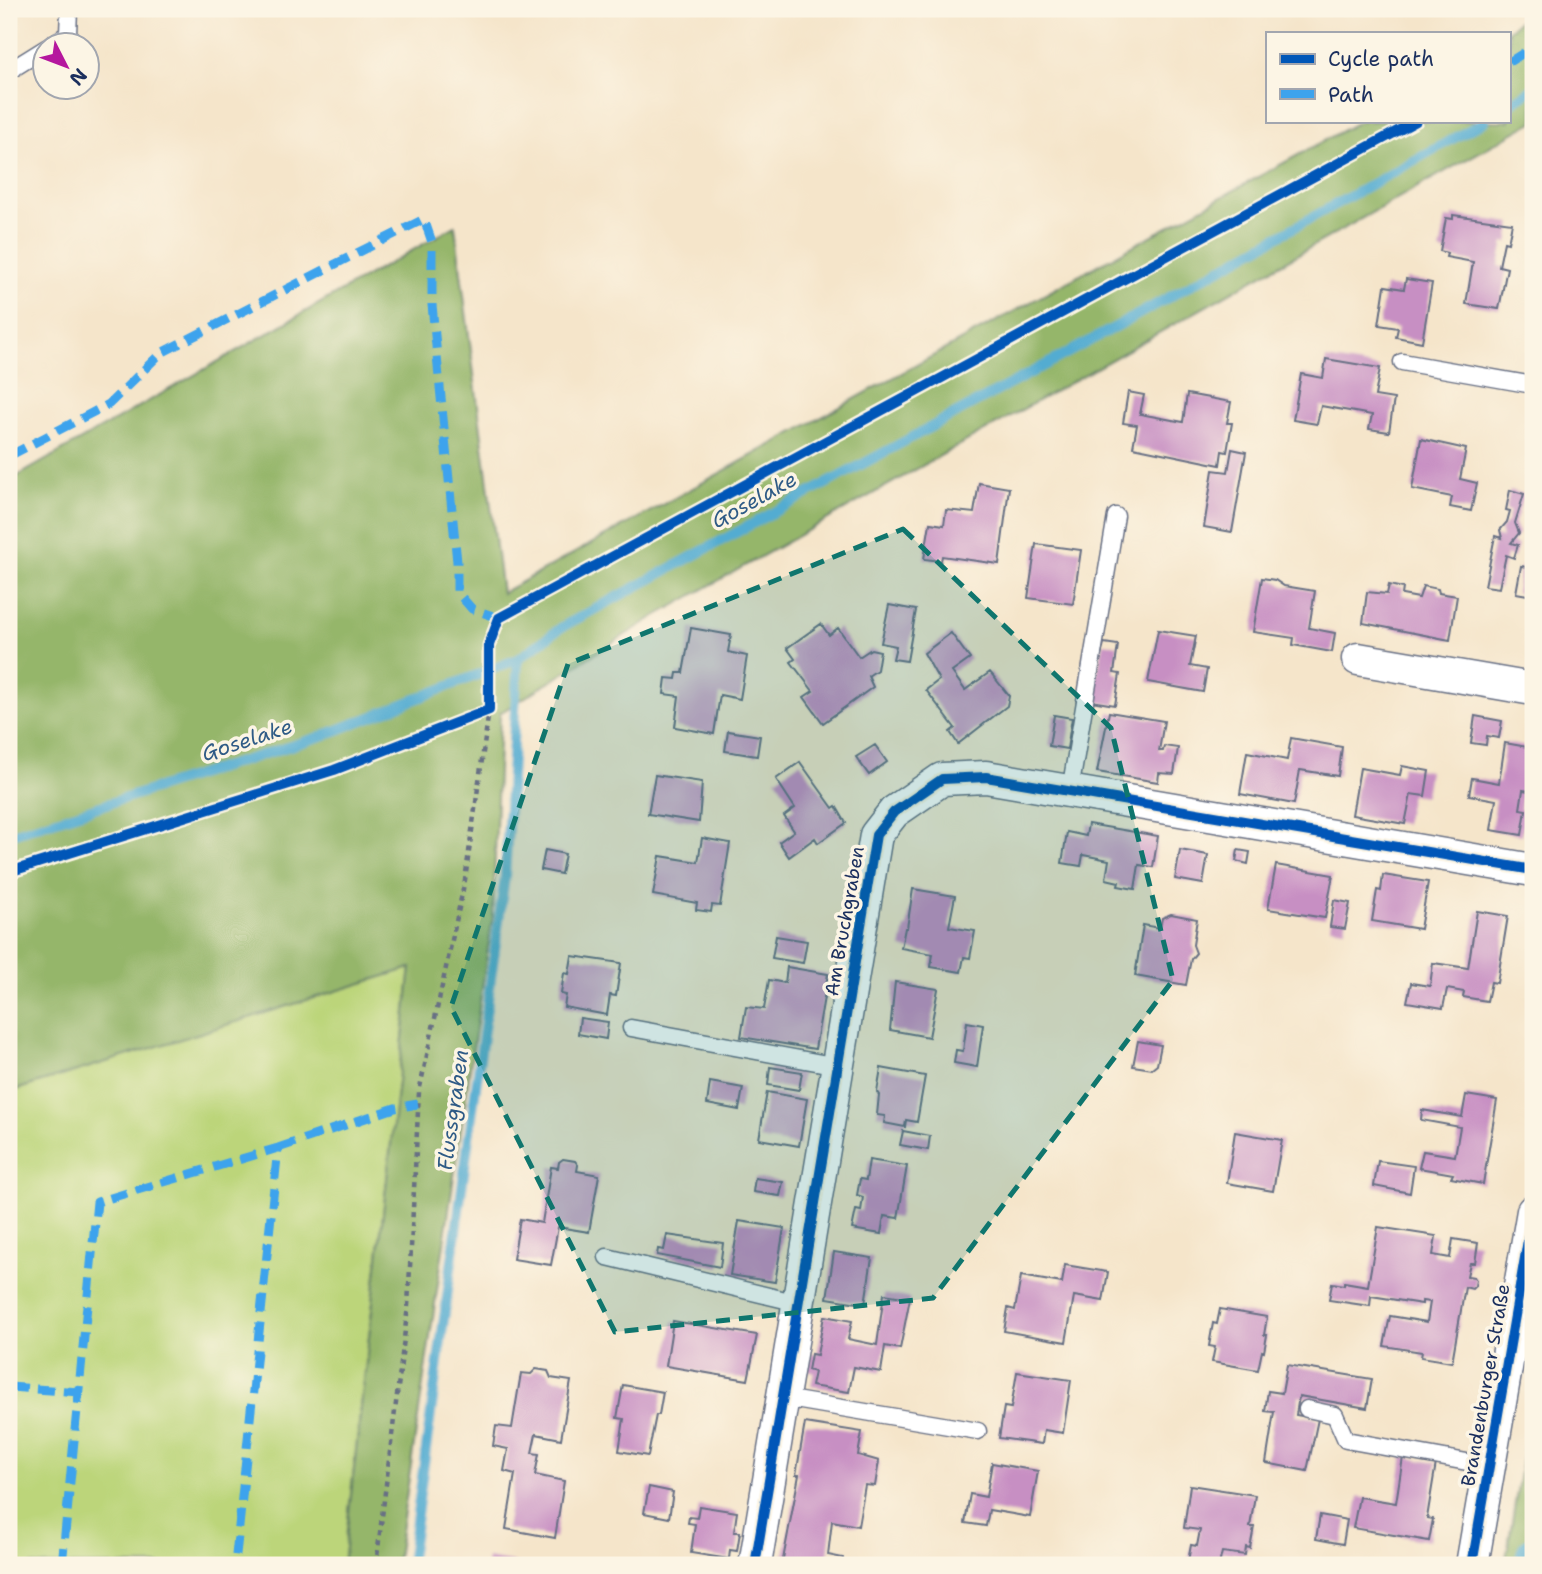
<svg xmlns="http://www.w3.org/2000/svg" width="1542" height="1574" viewBox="0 0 1542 1574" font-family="'Shantell Sans',sans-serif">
<rect width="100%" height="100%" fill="#fcf5e5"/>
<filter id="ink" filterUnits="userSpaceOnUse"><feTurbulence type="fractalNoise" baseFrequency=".0143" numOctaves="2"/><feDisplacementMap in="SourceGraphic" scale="14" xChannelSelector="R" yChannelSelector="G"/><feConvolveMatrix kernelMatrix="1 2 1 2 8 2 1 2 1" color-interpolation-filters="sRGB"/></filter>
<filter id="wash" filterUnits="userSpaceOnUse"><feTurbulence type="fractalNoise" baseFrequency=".00686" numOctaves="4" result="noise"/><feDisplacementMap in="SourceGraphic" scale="28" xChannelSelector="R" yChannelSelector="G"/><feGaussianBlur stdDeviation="1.57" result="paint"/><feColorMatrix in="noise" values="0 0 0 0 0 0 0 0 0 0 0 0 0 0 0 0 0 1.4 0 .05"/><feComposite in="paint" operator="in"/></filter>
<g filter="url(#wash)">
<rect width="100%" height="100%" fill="#f5e5ca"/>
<path fill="#bcd57a" stroke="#6c826c" stroke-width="2" d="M411,967L343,1565H9V1092Z"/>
<path fill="#95b66a" stroke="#587264" stroke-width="2" d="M1533,9V122L654,617L500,713L493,915L396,1565H343L411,968L9,1092V481L455,226L502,593L1360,121H1509V33H1505Z
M1533,1392V1565H1505Z"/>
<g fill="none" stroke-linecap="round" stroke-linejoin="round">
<path stroke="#53acd1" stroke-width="10" d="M1509,105L1533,89
M9,835L322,736L518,659L562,627L1121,324L1485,121
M410,1565L505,876L518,659"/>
<path stroke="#53acd1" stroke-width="33" d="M1531,1565L1533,1553"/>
</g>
<g id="blocks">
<path fill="#c78fc3" d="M1453,215L1512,223L1508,243L1504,242L1499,266L1507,268L1499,309L1466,304L1473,262L1446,257L1447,253L1440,251L1446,218L1453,219Z
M1406,279L1432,283L1422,342L1396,337L1398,328L1379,325L1385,286L1404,289Z
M1326,359L1380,368L1375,396L1394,399L1389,432L1369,429L1372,415L1321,406L1317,424L1293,420L1301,374L1323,378Z
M1128,392L1144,395L1140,414L1183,422L1187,394L1231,402L1227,423H1232L1227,452L1222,451L1220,465L1133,447L1137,425L1123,423Z
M1421,439L1466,449L1460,479L1477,483L1471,511L1450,507L1452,497L1412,489Z
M1232,449L1246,452L1232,532L1204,527L1213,470L1228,472Z
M979,483L1009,488L999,564L942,556L941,561L924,559L930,523L944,525L946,510L974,513Z
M1510,490L1524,494L1515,523L1519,533L1511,543L1518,545L1514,558L1506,555L1499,588L1485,586L1495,536L1502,538L1500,530L1507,522L1510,511L1506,510Z
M1036,544L1081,550L1073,604L1028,598Z
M1521,566L1533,568V596L1516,593Z
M1262,578L1275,580L1284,586L1315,591L1309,628L1335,633L1332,652L1293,645L1294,638L1253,632Z
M1389,585L1403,588L1402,595L1419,598L1423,586L1438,589L1439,593L1457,596L1450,640L1363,623L1367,592L1387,594Z
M889,605L916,610L907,661L893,659L896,646L881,643Z
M821,624L829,635L838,628L859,657L871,649L880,651L877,670L868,676L873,687L823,723L804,697L813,691L791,662L795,659L787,648Z
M1530,626H1533V649L1530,648L1531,644L1527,643Z
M691,628L731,635L728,652L747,656L740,699L720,695L714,734L675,727L679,696L664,694L666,678L676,679L677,673H683Z
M1158,630L1196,636L1190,666L1207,669L1203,692L1148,682Z
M951,633L970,659L952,672L965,690L990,672L1009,696L1007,706L958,744L950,732L955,728L926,690L939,680L924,653Z
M1104,643L1118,645L1114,673L1120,674L1115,705L1091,701Z
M1109,712L1164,721L1159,751H1163L1164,746L1178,748L1174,774L1159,773L1158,782L1097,772Z
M1054,715L1072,718L1067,749L1049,746Z
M1475,716L1502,721L1499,738L1487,736L1486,745L1471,743Z
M728,731L760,736L757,756L725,751Z
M1291,738L1342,747L1338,776L1300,770L1294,804L1240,794L1247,752L1287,760Z
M1505,743L1533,748V766L1529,791L1523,790L1520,809L1526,810L1522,835L1491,830L1496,800L1469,795L1472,778L1499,783Z
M875,745L887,762L869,775L856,757Z
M800,762L833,808L836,806L846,823L818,843L815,838L789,857L779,842L794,831L784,816L795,808L776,779Z
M1402,766L1429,771L1425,796L1411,794L1405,824L1352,815L1360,768L1400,775Z
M655,775L702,782L699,822L648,814Z
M1088,824L1158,836L1153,867L1139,865L1135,889L1118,886L1119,882L1106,879L1109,860L1083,855L1081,866L1062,863L1067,832L1086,836Z
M702,838L730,843L720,906L712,905L711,912L696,910L697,903L653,895L660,856L698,862Z
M545,850L565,854L561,874L541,870Z
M1180,850L1208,855L1203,884L1175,879Z
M1238,850L1250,852L1248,864L1236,861Z
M1276,865L1333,875L1325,918L1268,909Z
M1383,875L1428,882L1420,929L1372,921L1377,890L1381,891Z
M913,889L955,896L949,927L975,931L970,958L964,957L961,972L931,967L933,954L901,948L905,928H907Z
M1334,900L1350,903L1345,929L1330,927Z
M1477,911L1508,916L1497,983L1491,982L1487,1001L1463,997L1464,992L1447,989L1443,1008L1407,1002L1411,983L1430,986L1433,963L1468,968Z
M1171,914L1197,919L1193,945L1196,953L1191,959L1186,985L1135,976L1143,925L1160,928L1162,918Z
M776,936L807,941L803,963L772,958Z
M572,956L621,963L616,996L610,995L607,1015L564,1007L566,995L561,994L564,973L569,974Z
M787,967L828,974L815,1049L741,1037L746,1007L764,1009L769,980L785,983Z
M895,982L938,989L929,1037L890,1030Z
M580,1018L608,1022L606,1039L578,1034Z
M967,1022L983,1025L977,1067L954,1063L956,1050L963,1051Z
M1138,1041L1161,1045L1157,1065L1152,1069L1133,1066Z
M770,1067L802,1072L799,1090L768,1085Z
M881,1068L925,1076L917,1122L906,1120L905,1127L884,1123L885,1116L877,1115L879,1095L877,1092Z
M710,1082L743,1088L739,1110L707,1104Z
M767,1092L807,1099L799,1146L759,1139Z
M1466,1095L1497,1100L1483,1184L1451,1178L1453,1174L1419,1168L1423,1151L1455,1156L1460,1127L1421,1120L1422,1110L1462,1117Z
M903,1131L930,1136L928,1150L900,1145Z
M1235,1132L1282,1140L1273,1191L1227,1183Z
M563,1159L575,1161L578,1165L577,1171L599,1175L589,1232L558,1227L551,1265L513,1259L520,1219L542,1223L551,1167L558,1168L559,1162Z
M869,1160L907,1166L898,1218L884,1216L881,1234L852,1229L856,1210L861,1211L863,1197L857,1195L860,1179L866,1180Z
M1378,1161L1414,1166L1410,1193L1374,1186Z
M755,1178L783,1182L780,1196L753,1192Z
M739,1221L784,1228L775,1282L730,1275Z
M1378,1227L1436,1236L1433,1255L1450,1258L1453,1239L1478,1243L1475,1263H1470L1467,1276L1474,1277L1476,1280L1475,1286L1472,1289L1465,1287L1452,1362L1421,1357L1422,1352L1384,1346L1390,1316L1427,1322L1430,1302L1422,1301V1304L1371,1296L1370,1306L1329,1300L1332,1283L1344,1285V1282L1368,1286Z
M667,1235L723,1243L720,1267L657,1255L658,1249L664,1250Z
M834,1252L872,1258L865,1304L827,1298Z
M1065,1265L1108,1272L1103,1301L1074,1296L1066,1342L1004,1331L1008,1308L1015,1310L1021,1276L1062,1283Z
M884,1294L910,1298L900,1349L885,1346L881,1372L854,1367L849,1392L811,1386L814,1372L808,1370L811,1354L817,1355L824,1316L852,1321L848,1339L877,1345Z
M1220,1309L1267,1317L1264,1335H1267L1264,1352L1262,1351L1258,1370L1212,1362L1215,1347L1209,1346L1213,1323L1217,1324Z
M673,1321L757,1335L748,1380L666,1366Z
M1287,1365L1372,1379L1367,1408L1299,1396L1296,1415L1318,1419L1307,1471L1266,1463L1274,1412L1265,1411L1268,1391L1282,1393Z
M536,1369L548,1371L551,1378L571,1381L561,1439L536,1434L532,1453L539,1454L535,1475L564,1481L555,1538L506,1529L515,1474L504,1471L508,1449L493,1446L496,1426L512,1428L521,1373L531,1374Z
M1017,1372L1071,1380L1063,1433L1044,1430L1042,1444L999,1438L1004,1407L1011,1408Z
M623,1385L663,1392L659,1415H656L648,1456L619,1451L624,1419L617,1418Z
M805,1423L862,1432L858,1455L879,1461L875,1486L865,1485L858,1526L832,1521L828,1555L843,1558V1565H782L799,1475H796Z
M1403,1457L1436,1463L1427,1518L1433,1519L1429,1541L1353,1528L1359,1497L1396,1503Z
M992,1463L1038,1471L1030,1517L989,1510L986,1526L965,1523L970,1494L986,1497Z
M1190,1485L1255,1495L1250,1527H1254L1250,1548L1246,1547L1245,1555L1222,1552L1219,1565L1188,1561L1191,1545L1197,1546L1200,1530L1184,1528Z
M649,1487L673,1492L669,1518L644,1513Z
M699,1506L737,1512L734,1532H740L737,1551L730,1550L729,1559L691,1553L695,1524L688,1523L689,1517L697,1518Z
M1320,1515L1347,1520L1343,1544L1316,1539Z
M487,1558L521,1564V1565H486Z"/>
</g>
</g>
<g filter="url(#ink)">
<use href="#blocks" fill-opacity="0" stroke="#676f84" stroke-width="2"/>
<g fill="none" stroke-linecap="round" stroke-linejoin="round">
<g stroke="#676f84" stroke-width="19">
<path id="lane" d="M50,46L68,34L69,9
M9,71L46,48
M1402,362L1533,385
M1070,791L1116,516
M631,1028L838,1066
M607,1257L798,1303
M783,1398L978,1431
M1307,1409L1335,1415L1346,1440L1489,1466"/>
</g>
<g stroke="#676f84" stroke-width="35">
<path id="street" d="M1358,659L1533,689
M755,1565L876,835L894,812L942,779L986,777L1533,870
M1472,1565L1533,1211"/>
</g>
<path stroke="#676f84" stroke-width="4.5" stroke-dasharray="5 5" stroke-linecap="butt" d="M376,1565L408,1306L419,1092L465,880L489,710"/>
<use href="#lane" stroke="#fff" stroke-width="16"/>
<use href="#street" stroke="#fff" stroke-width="32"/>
<path stroke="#3da3ed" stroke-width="9" stroke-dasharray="18 9" stroke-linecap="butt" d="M1509,62L1533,47
M9,456L109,404L161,353L424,219L432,242V305L457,562V592L472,609L499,618
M278,1148L395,1108L418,1104
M9,1387L79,1392
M62,1565L97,1202L278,1148L235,1565"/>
<g stroke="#fcf5e5" stroke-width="15">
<path id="cycleway" d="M9,872L334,770L489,710V645L499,618L1416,121
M755,1565L876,835L894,812L942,779L986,777L1533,870
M1472,1565L1533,1211"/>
</g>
<use href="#cycleway" stroke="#0057b8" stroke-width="10"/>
</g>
</g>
<path fill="#0f766e" fill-opacity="0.2" stroke="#0f766e" stroke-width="5" stroke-dasharray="14 9" stroke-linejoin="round" d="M903,529L1111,728L1173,980L933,1298L615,1332L451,1007L568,664Z"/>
<g text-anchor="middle" stroke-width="7" stroke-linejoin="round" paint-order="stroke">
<g font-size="19" fill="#1b2f5e" stroke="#fcf5e5">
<text transform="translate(844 921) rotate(-80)" y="7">Am Bruchgraben</text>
<text transform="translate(1485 1385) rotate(-80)" y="7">Brandenburger Straße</text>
</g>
<g font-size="21" font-style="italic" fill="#2f5b86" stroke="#fcf5e5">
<text transform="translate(754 500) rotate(-29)" y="7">Goselake</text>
<text transform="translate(247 740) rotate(-18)" y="7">Goselake</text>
<text transform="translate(453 1110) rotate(-82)" y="7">Flussgraben</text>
</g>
</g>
<rect width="1542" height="1574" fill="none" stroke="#fcf5e5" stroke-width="35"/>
<rect x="1266" y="32" width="245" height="91" fill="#fcf5e5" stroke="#a2a6af" stroke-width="2"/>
<rect x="1280" y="54" width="35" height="10" fill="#0057b8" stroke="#a2a6af" stroke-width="2"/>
<text x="1328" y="66" font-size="21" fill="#1b2f5e">Cycle path</text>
<rect x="1280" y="89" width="35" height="10" fill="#3da3ed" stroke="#a2a6af" stroke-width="2"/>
<text x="1328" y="102" font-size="21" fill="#1b2f5e">Path</text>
<g transform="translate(66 66) rotate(132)"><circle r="33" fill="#fcf5e5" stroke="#a2a6af" stroke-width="2"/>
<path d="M0-5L12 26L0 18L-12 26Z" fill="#b5179e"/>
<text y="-10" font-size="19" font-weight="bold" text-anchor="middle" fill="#1b2f5e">N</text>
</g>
</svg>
